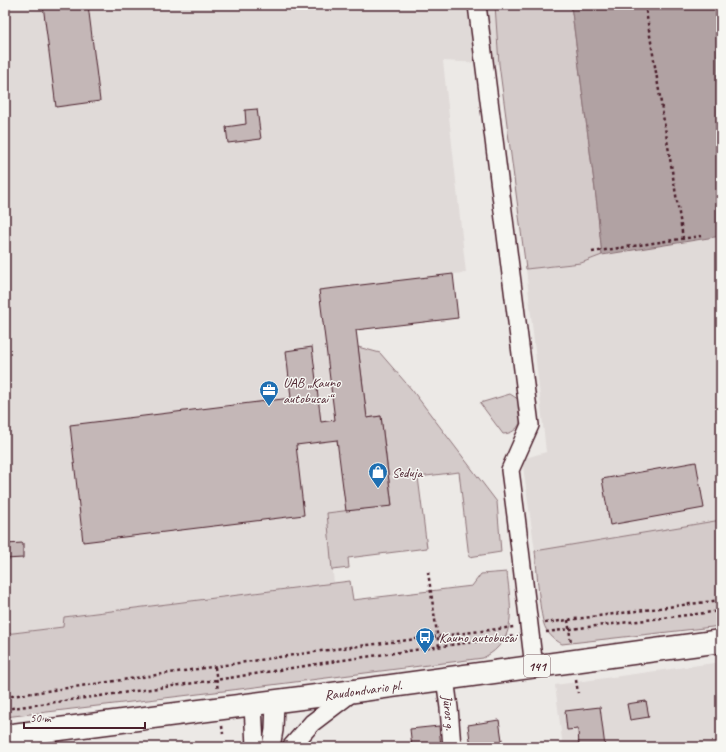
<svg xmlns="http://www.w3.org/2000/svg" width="726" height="752" viewBox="0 0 726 752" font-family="Caveat,sans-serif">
<rect width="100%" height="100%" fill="#ece9e6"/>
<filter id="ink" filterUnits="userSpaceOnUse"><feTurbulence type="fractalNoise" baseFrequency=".025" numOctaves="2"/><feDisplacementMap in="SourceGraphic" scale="8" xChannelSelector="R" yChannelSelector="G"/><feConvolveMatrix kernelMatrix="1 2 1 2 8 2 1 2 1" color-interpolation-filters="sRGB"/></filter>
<g filter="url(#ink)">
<path fill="#e0dad8" d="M5,5H495L499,64L443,61L466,273L453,274L458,318L357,330L367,417L381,416L392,506L327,514L334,583L64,617L63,627L5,634Z
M721,236V520L535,551L522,459L546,452L526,269L581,263L602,255Z
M721,662V747H563L555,685Z
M56,742L81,743L82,747H21Z"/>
<path fill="#d4cbca" stroke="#8f757a" d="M495,5H571L597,205L602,255L581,263L526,269L499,64Z
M358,347L380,353L412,390L497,502L501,552L469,557L459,472L418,477L427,548L348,558L349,568L332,570L327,513L392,505L381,416L367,418Z
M510,394L521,401C524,417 521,433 503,434L480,403Z
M721,520V626L562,644C555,640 550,636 546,629C539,618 537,567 535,551Z
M507,572C509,595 517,629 498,647C494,652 488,655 483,658L232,690L5,717V634L63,627L64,617L310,586L350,581L353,600L472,586L481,574Z"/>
<path fill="#b1a2a3" stroke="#886e73" d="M571,5H721V236L602,255L597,205Z"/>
<path fill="#c4b7b7" stroke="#4a1f2b" d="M43,5H88L100,101L56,107Z
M257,109L261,139L228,143L226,127L246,124L245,110Z
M453,274L458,318L356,330L367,418L381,416L392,506L346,511L337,440L296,445L304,515L83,542L70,425L291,398L286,351L312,347L321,422L335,420L319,290Z
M696,462L704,508L610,525L602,479Z
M23,543V558L5,559V544Z
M646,701L649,717L630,720L627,704Z
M600,707L605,747H579L578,729L567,730L565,711Z
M499,720L503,747H471L468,725Z
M439,726L441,747H412L410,729Z"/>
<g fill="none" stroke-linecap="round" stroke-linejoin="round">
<g stroke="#4a1f2b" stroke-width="20">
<g id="street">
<path d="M477,5L530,425L510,470L516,516L534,667"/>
<path id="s1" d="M445,678L449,708L452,747"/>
<path d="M253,704L255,747"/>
<path d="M271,747L274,730L275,701"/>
<path d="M291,747L312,723L354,691"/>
</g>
</g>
<g stroke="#4a1f2b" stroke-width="25">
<g id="primary">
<path id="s2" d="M5,736L340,693L721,641"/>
</g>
</g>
<path stroke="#4a1f2b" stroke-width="2.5" stroke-dasharray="3 3" stroke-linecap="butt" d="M645,5L683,238
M592,252L701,236
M428,572L439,647
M568,620L571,643
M545,623L721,600
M546,632L721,611
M215,667L218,691
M576,680L578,693
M5,697L335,649L514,627
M5,709L216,680L336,661L515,636
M222,726L223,734"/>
<use href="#street" stroke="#f6f6f2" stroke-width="17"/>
<use href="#primary" stroke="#f6f6f2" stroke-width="22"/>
</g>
</g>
<defs>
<g id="office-pin" transform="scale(1)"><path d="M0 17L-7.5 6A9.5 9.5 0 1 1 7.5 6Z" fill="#1f6fb2" stroke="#f6f6f2"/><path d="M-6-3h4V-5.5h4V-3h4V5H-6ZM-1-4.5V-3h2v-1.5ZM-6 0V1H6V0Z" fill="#fff"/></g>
<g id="shop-pin" transform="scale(1)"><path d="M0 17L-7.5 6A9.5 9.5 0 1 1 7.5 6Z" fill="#1f6fb2" stroke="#f6f6f2"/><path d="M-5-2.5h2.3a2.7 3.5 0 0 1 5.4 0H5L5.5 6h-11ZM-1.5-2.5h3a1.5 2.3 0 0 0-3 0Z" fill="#fff"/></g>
<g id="bus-pin" transform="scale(1)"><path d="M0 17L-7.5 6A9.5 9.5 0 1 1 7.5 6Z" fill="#1f6fb2" stroke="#f6f6f2"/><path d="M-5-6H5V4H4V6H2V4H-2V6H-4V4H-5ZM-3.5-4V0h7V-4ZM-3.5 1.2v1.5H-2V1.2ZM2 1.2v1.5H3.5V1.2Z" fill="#fff"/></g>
</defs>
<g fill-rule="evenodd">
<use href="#office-pin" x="269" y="390"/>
<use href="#shop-pin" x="378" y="472"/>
<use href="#bus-pin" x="425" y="637"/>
</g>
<g text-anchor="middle" stroke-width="3" stroke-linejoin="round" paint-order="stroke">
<rect fill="#f6f6f2" stroke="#7e6067" stroke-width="1" x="524" y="655" width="26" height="22" rx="3"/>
<g font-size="13" font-weight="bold" fill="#4a1f2b">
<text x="537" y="671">141</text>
</g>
<g font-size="14" fill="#4a1f2b" stroke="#f6f6f2" text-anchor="start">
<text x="283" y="387">UAB „Kauno<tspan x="283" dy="16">autobusai“</tspan></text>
<text x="392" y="477">Seduja</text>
<text x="439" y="642">Kauno autobusai</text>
</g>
<g font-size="14" fill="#4a1f2b" stroke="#f6f6f2">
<text dy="5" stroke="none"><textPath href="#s2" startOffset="361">Raudondvario pl.</textPath></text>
<text dy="5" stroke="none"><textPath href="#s1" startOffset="35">Jūros g.</textPath></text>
</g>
</g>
<rect width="726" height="752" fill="none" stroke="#f6f6f2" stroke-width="20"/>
<rect x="10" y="10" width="706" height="732" fill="none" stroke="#4a1f2b" stroke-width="1.5" filter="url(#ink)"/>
<path d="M24 722v6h121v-6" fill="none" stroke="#4a1f2b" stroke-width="2"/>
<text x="30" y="722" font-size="12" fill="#4a1f2b" stroke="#f6f6f2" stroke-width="3" paint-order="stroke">50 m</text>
</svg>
